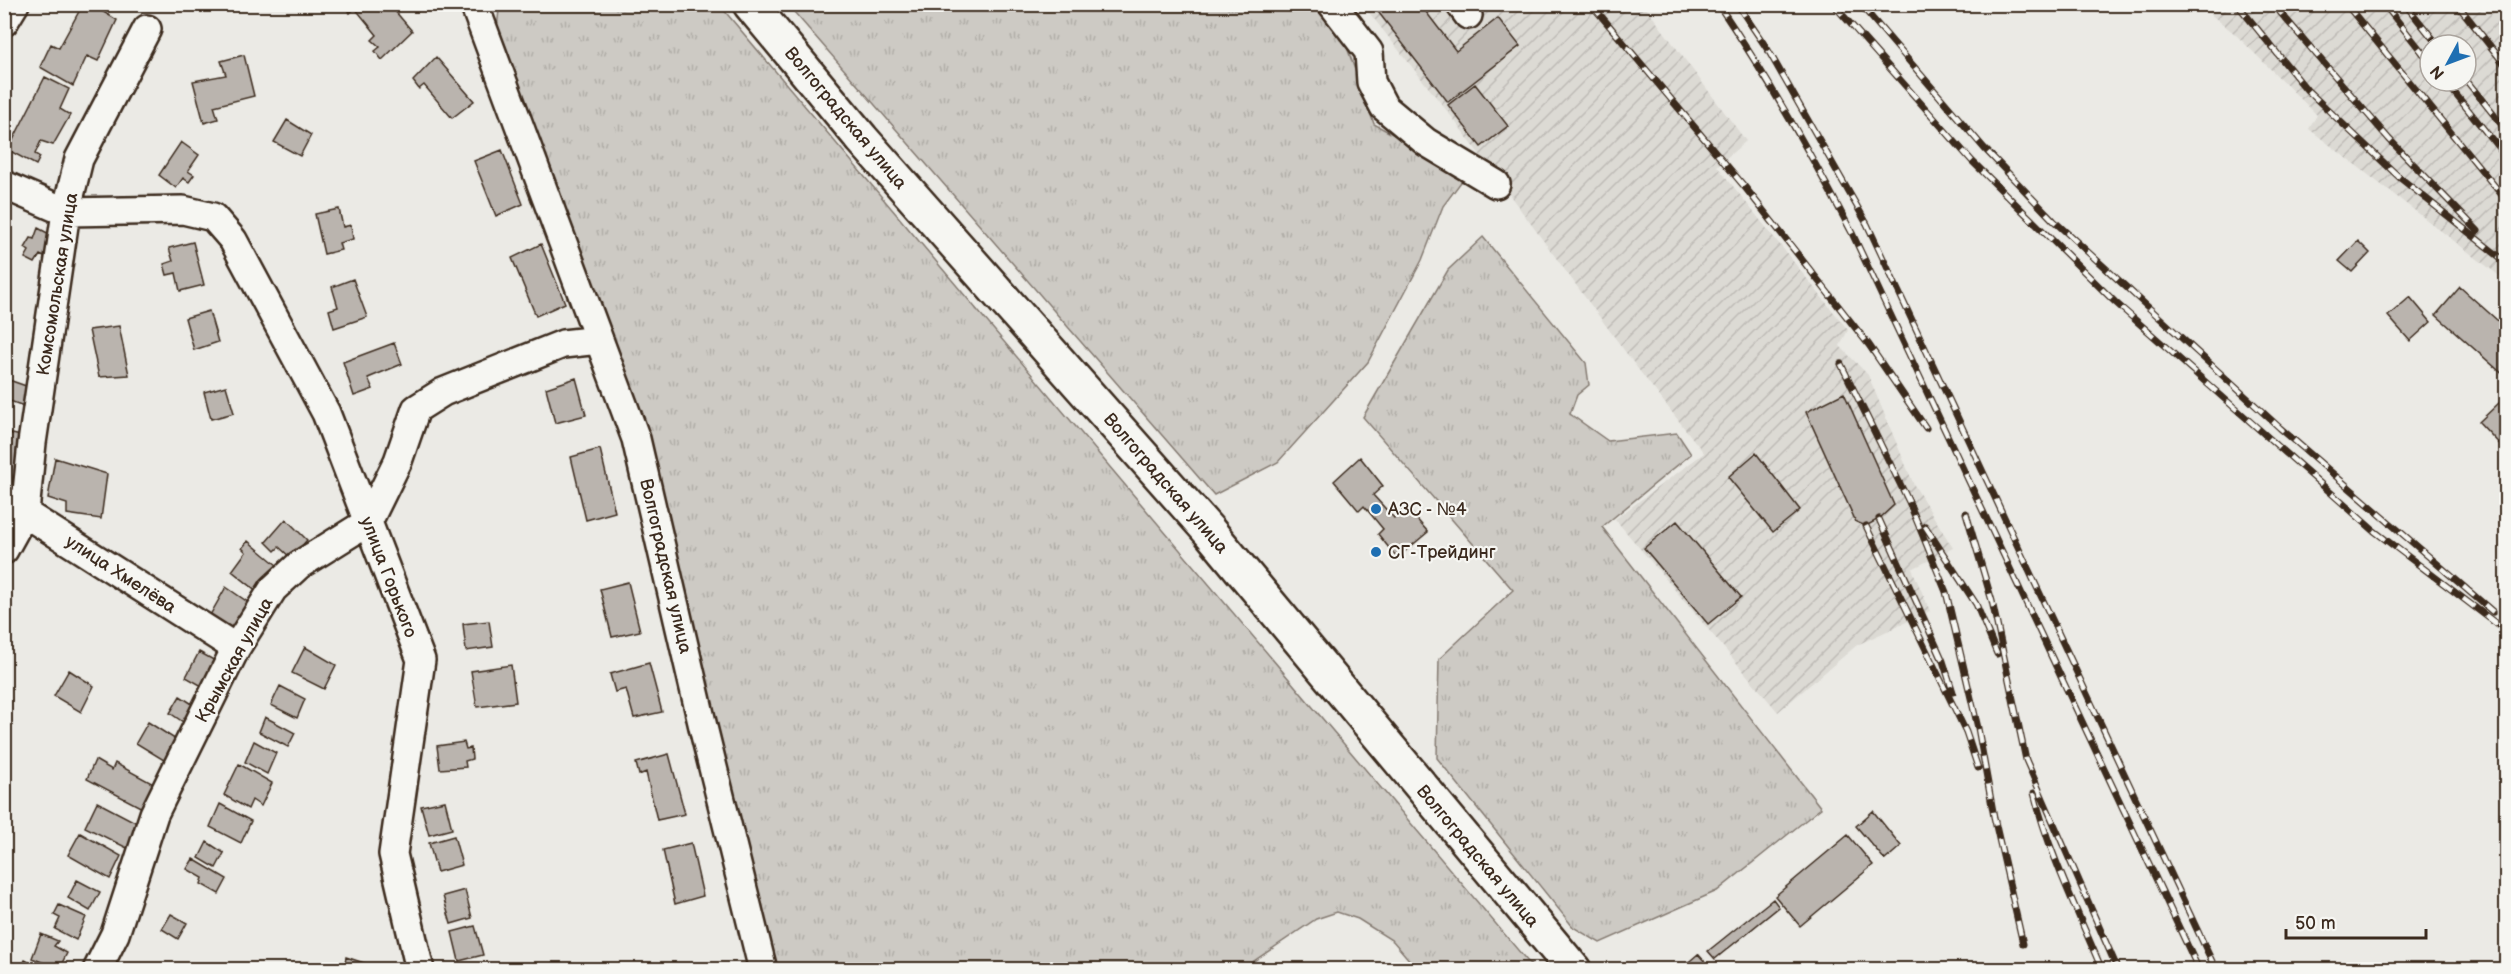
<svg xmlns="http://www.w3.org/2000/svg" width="2511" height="974" viewBox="0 0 2511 974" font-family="'Balsamiq Sans',sans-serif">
<defs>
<pattern id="industrial-furrows" width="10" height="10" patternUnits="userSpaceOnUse" patternTransform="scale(1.5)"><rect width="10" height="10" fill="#dcdad4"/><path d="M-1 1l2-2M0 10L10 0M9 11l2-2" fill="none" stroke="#bebbb6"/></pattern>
<pattern id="grass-tufts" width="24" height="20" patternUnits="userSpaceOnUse" patternTransform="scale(1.5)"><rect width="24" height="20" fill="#cdcac4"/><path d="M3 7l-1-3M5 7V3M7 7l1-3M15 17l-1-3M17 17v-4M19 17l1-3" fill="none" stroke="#b1aea8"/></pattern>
</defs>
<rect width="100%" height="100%" fill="#ebeae5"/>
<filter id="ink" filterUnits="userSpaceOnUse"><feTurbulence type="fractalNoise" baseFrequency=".0167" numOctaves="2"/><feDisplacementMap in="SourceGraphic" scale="12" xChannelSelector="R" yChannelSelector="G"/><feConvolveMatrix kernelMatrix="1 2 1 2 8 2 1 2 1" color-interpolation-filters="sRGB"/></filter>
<g filter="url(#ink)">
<path fill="url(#industrial-furrows)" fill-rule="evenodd" d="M1363,5H1644L1746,141L1717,166L1848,330L1840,346L1868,375L1914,485L1953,548L1912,569L1930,611L1857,645L1778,712L1615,519L1704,453L1638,369L1455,121Z
M2199,5H2506V281L2309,129L2317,115L2235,34ZM2430,45H2466V81H2430Z"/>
<path fill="url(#grass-tufts)" stroke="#847a71" stroke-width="1.5" d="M674,4L697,10L722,8L1534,969H1417L1393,941L1358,919L1337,912L1316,919L1242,969H777L755,889L669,522L626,388L496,38L499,10L506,5Z
M788,5H1311L1342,33L1374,124L1427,153L1464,178L1443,206L1422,260L1368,362L1278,462L1214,495Z
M1483,237L1586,363L1589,385L1577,395L1570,414L1608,441L1677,433L1691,454L1602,527L1821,808L1717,891L1600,943L1573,927L1437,758L1439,659L1513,590L1363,417L1448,270Z"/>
<path fill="#bab4ae" stroke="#3b2a1e" stroke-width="1.5" d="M90,4L117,20L98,61L87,56L73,86L40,67L51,44L59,48L82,6L88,10Z
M345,4H389L412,31L382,60L375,51L380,47L372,40L377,35L355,8L350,13Z
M1372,4H1420L1456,51L1498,18L1520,46L1448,102Z
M244,55L254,96L214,106L218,119L204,123L193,81L226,75L221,61Z
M436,57L474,101L452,118L424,85L419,89L413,81Z
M45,77L69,89L60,109L70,115L53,145L41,141L35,154L40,157L36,165L8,150Z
M1475,84L1508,126L1481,147L1448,105Z
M287,120L311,135L300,156L274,142Z
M181,142L199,155L188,171L194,175L189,182L183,178L176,188L159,175Z
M502,150L523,204L496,216L474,161Z
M339,209L343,227L351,225L353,239L339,243L341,250L324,254L315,214Z
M38,228L59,239L50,260L40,255L35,263L25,258L29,251L25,248L31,238L34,239Z
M2358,241L2370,253L2352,272L2339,261Z
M193,242L204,285L180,291L176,273L167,275L164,264L173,261L169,248Z
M541,244L565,303L536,316L512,258Z
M353,279L367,317L334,328L329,310L338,307L332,287Z
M2460,287L2506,328V377L2436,315Z
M2410,297L2431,322L2410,341L2388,316Z
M209,311L218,342L194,350L185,318Z
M119,326L129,375L99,377L89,330Z
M394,343L402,364L368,378L373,389L354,396L343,362Z
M576,378L586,415L555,423L546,388Z
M6,379L29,387L24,406L4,399Z
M226,386L234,413L211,419L204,392Z
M1844,393L1894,505L1879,519L1866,526L1856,522L1806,412Z
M2500,402L2506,409V451L2479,422Z
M4,432L21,436L12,482L4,480Z
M600,449L615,512L586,520L571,457Z
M1756,453L1800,510L1773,532L1728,477Z
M1360,457L1383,486L1373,495L1394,518L1406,507L1428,532L1397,558L1378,534L1383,529L1364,506L1359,511L1334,481Z
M55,458L107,474L101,519L67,514V504L48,498Z
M286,519L307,540L291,558L279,547L275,551L266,542Z
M1677,521L1741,597L1708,624L1644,548Z
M248,541L283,570L263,596L232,571L246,552L242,548Z
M628,582L640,631L612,637L600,589Z
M226,587L252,605L235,633L209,617Z
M489,621L493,647L466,651L463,624Z
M305,647L336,665L324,689L292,673Z
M199,652L221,664L209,690L186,677Z
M649,663L662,712L634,718L626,689L615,692L610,674Z
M511,665L516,702L477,707L471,671Z
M69,670L94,686L81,712L54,696Z
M280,686L305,699L297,718L271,705Z
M180,696L197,707L186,724L170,713Z
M265,717L295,733L288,747L259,732Z
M148,722L178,741L167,762L136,743Z
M254,741L276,753L267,774L245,762Z
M464,742L466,749L471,748L472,759L465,761L466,767L440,769L437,746Z
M669,754L685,814L657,820L646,772L639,775L636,763Z
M95,760L112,770L115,763L159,787L146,810L87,779Z
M239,764L272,783L261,806L252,800L248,809L224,795Z
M445,801L452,829L429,835L421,806Z
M97,802L141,825L129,849L85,827Z
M220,804L251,821L241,843L210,827Z
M1873,811L1901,846L1885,860L1856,826Z
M80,833L121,856L110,879L68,855Z
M1848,835L1873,865L1800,926L1775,896Z
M454,836L462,865L437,872L429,843Z
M207,842L224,853L216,868L199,858Z
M691,843L703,896L675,904L663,850Z
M193,859L227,879L219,894L201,884L203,878L187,869Z
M77,880L100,892L90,911L68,898Z
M465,890L472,918L451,924L443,896Z
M1773,899L1779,907L1715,959L1708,951Z
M59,905L86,917L76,940L55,929L60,918L54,915Z
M171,914L187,923L178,939L162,929Z
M475,926L483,955L459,961L452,932Z
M41,934L58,941L54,946L67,953L59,969L32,958Z
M1698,954L1706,963L1699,970H1687L1684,966Z
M346,957L385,970H344Z
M25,960L42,970H21Z"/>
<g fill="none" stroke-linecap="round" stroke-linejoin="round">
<g stroke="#3b2a1e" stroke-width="32">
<path id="minor" d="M474,4L636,439L703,727L763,970
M1332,4L1369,52L1371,82L1384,107L1426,142L1496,184
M1460,4L1468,15
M4,22L15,4
M4,185L66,212L183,210L213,217L233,240L326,413L421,660L393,854L420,970
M4,500L236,648
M4,550L25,512L32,443L66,212L79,159L147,29
M97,970L115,934L154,814L236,648L273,589L299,565L368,522L398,461L416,409L443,392L563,344L599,340"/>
</g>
<g stroke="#3b2a1e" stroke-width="38">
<path id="major" d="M750,4L862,139L1209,531L1574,970"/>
</g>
<use href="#minor" stroke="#f6f6f2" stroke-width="27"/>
<use href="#major" stroke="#f6f6f2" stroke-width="33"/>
<g stroke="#3b2a1e" stroke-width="7">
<path id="rail" d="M1591,4L1744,186L1869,345L1926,428
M1718,4C1768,78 1811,154 1852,233L2199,970
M1737,4L1768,50L1867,224L2216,970
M1833,4L1972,161L2115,302L2373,530L2506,631
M1860,4L1984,148L2054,221L2280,428L2493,612
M2237,4L2307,90L2399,177L2506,262
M2273,4L2389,139L2478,231
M2346,4L2506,200
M2384,4L2430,62
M2405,4L2438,45
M2457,4L2506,66
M2466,80L2506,130
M2445,81L2506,157
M1841,364L1909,502L1946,592L1978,728L1994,817L2023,944
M1966,513L1992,601L2026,760L2118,970
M1879,519L1943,661L1953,692
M1866,526L1966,732L1978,768
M1925,526L1976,604L1997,654
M2034,793C2049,854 2078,912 2102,970"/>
</g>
<use href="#rail" stroke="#f6f6f2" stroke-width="4.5" stroke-dasharray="14" stroke-linecap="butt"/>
</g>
</g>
<g fill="#1f6fb2" stroke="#f6f6f2" stroke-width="2">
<circle cx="1376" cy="509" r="6"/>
<circle cx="1376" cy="552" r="6"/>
</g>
<g text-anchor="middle" stroke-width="4.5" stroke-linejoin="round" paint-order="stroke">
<g font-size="18" fill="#3b2a1e" stroke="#f6f6f2">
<text transform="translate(846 118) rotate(50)" y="6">Волгоградская улица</text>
<text transform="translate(57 284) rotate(-81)" y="6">Комсомольская улица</text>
<text transform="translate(1166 483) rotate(49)" y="6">Волгоградская улица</text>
<text transform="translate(666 566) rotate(77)" y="6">Волгоградская улица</text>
<text transform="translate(121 574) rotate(33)" y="6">улица Хмелёва</text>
<text transform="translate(389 577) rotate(69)" y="6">улица Горького</text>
<text transform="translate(234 660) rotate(-61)" y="6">Крымская улица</text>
<text transform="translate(1478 856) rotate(50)" y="6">Волгоградская улица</text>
</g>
<g font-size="18" fill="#3b2a1e" stroke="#f6f6f2" text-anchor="start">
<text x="1388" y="515">АЗС - №4</text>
<text x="1388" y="558">СГ-Трейдинг</text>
</g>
</g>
<rect width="2511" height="974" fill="none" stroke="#f6f6f2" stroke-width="24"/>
<rect x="12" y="12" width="2487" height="950" fill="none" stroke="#3b2a1e" stroke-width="2" filter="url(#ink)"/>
<g transform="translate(2448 63) rotate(229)"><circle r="28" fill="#f6f6f2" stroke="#aba49d" stroke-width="1.5"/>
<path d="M0-4.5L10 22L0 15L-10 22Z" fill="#1f6fb2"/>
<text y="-9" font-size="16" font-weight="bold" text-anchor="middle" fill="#3b2a1e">N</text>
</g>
<path d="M2286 929v9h140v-9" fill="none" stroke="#3b2a1e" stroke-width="3"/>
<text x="2295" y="929" font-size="18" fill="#3b2a1e" stroke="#f6f6f2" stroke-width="4.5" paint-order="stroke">50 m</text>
</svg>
